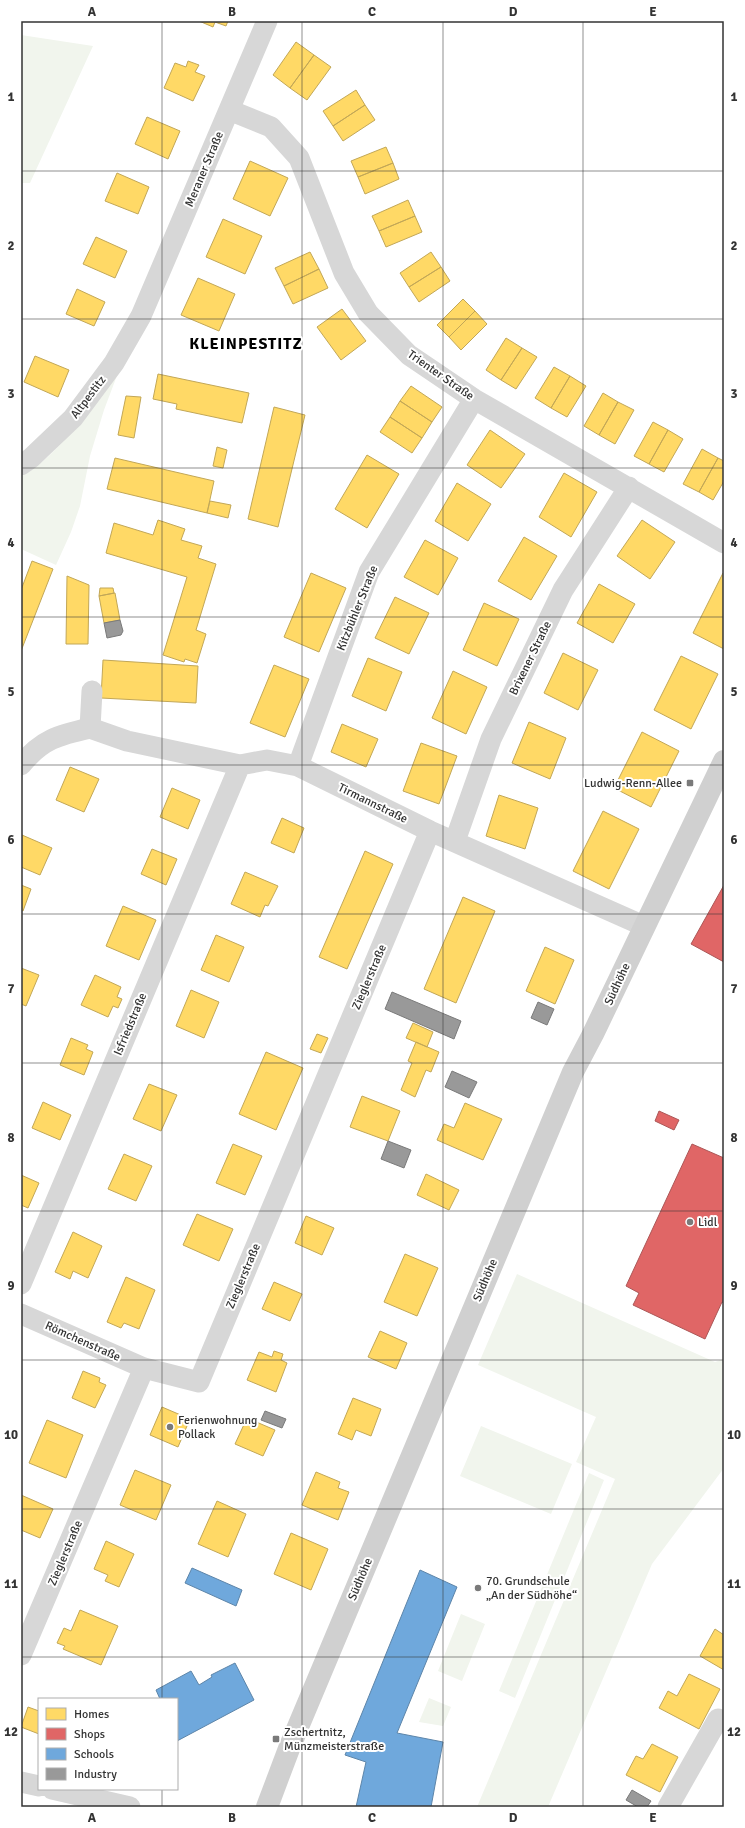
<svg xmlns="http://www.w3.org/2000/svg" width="745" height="1828" viewBox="0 0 745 1828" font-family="Signika,sans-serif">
<rect width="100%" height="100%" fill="#fff"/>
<path fill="#f1f5ed" d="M21,35L93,46L30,183H21Z
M124,357L104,410L90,456L80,506L71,532L56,565L21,549V477C65,451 96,399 124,357Z
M517,1274L715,1362L724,1359V1468L652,1564L548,1807H477L615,1479L576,1462L596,1417L478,1365Z
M481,1426L572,1464L551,1514L460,1476Z
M589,1473L604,1480L515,1698L499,1691Z
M461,1614L485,1624L462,1681L438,1671Z
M429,1698L451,1707L443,1726L419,1722Z"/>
<path fill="#ffd966" stroke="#c2a757" d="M199,21H228L226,26L215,22L213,27Z
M296,42L314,55L290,88L273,75Z
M314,55L331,67L307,100L290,88Z
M188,61L199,65L195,72L205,76L193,101L164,88L175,63L186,67Z
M356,90L365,105L333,126L323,111Z
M365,105L375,120L343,141L333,126Z
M147,117L180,131L168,159L135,144Z
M386,147L393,163L358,177L351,161Z
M250,161L288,178L270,216L233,199Z
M393,163L399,179L365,194L358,177Z
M117,173L149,187L138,214L105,201Z
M408,200L415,216L379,231L372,216Z
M415,216L422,232L386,247L379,231Z
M223,219L262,236L245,274L206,257Z
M96,237L127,251L115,278L83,264Z
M310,252L319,269L284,286L275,268Z
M431,252L441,267L409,287L400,273Z
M441,267L450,281L419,302L409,287Z
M319,269L328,288L293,304L284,286Z
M198,278L235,294L219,331L181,315Z
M77,289L105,302L94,326L66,314Z
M463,299L475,311L449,337L437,325Z
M342,309L366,341L341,360L317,327Z
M475,311L487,324L461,350L449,337Z
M506,338L522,348L501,380L486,370Z
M522,348L537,357L516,389L501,380Z
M35,356L69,370L58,397L24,382Z
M554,367L570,376L551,408L535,398Z
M158,374L249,393L242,423L176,409L177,404L153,399Z
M570,376L586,386L567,417L551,408Z
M411,386L442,407L432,422L400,401Z
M603,393L618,402L599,435L584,426Z
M126,396L141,397L134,438L118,435Z
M400,401L432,422L422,438L390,417Z
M618,402L634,410L615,444L599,435Z
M274,407L305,415L278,527L248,519Z
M390,417L422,438L412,453L380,432Z
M653,422L668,430L649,464L634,456Z
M490,430L525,454L501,488L467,465Z
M668,430L683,439L664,472L649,464Z
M217,447L227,450L223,468L213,466Z
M702,449L718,458L699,492L683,484Z
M367,455L399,474L367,528L335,509Z
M115,458L214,481L207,513L107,489Z
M718,458L724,461V481L713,500L699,492Z
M564,473L597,492L571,537L539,517Z
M457,483L491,504L468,541L435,521Z
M210,501L231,505L228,518L207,513Z
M158,520L185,529L181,540L202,546L198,558L216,564L196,630L206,634L197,663L185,659L184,662L163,655L187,577L106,553L114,523L153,535Z
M642,520L675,542L650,579L617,556Z
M524,537L557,556L531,600L498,581Z
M425,540L458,558L438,595L404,577Z
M32,561L53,569L21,651V590Z
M311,573L346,588L319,652L284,637Z
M723,573H724V649L693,633Z
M67,576L89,585L88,644H66Z
M599,584L635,604L613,643L577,623Z
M100,588H113L114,593L99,596Z
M115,593L120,620L104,623L99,596Z
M395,597L429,613L409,654L375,638Z
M484,603L519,619L497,666L463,650Z
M563,653L598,670L578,710L544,693Z
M681,656L718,674L691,729L654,710Z
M368,658L402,672L386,711L352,696Z
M103,660L198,666L196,703L101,698Z
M274,665L309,679L285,737L250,723Z
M453,671L487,687L466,734L432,718Z
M529,722L566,738L550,779L512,763Z
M342,724L378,739L366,767L331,752Z
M642,732L679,751L651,807L614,788Z
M421,743L457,756L439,804L403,791Z
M70,767L99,779L84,812L56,800Z
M172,788L200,800L188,829L160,817Z
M499,795L538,808L525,849L486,836Z
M603,811L639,829L609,889L573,871Z
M282,818L304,828L294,853L271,843Z
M22,835L52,848L40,875L21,867Z
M152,849L177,859L166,885L141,874Z
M365,851L393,864L347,969L319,957Z
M245,872L278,886L268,906L265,905L260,917L231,904Z
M21,885L31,889L23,911L21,910Z
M463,897L495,911L456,1003L424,989Z
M123,906L156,920L139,960L106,946Z
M216,935L244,947L229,982L201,970Z
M545,947L574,960L555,1004L526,991Z
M21,968L39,975L26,1006L21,1004Z
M95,975L121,987L117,997L122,999L118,1008L113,1006L108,1017L81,1005Z
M191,990L219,1002L204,1038L176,1026Z
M413,1023L433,1032L427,1047L406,1038Z
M317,1034L328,1038L321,1053L310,1049Z
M71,1038L88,1045L86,1049L93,1052L84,1075L60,1065Z
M416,1042L439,1052L431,1072L426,1070L415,1097L401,1090L412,1063L408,1061Z
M266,1052L303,1068L276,1130L239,1114Z
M149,1084L177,1095L161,1131L133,1119Z
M362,1096L400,1111L388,1141L350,1127Z
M43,1102L71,1115L60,1140L32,1128Z
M465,1103L502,1119L483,1160L437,1140L444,1124L454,1128Z
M233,1144L262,1156L245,1195L216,1183Z
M124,1154L152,1166L136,1201L108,1189Z
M426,1174L459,1190L449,1210L417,1195Z
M21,1175L39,1183L28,1208L21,1205Z
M197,1214L233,1229L219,1261L183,1245Z
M306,1216L334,1228L322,1255L295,1243Z
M73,1232L102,1246L88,1278L73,1271L70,1279L55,1272Z
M405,1254L438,1268L417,1316L384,1302Z
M126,1277L155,1290L139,1329L124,1323L121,1328L107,1322Z
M274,1282L302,1294L290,1321L262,1309Z
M380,1331L407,1343L396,1369L368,1357Z
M274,1351L283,1354L281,1360L287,1363L276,1392L247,1380L259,1352L272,1357Z
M83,1371L100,1378L99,1382L106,1385L95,1408L72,1398Z
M353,1398L381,1409L371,1436L356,1430L352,1440L338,1434Z
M162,1407L190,1419L178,1447L150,1435Z
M247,1418L275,1430L263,1456L235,1444Z
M47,1420L83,1435L66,1478L29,1463Z
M135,1470L171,1485L156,1520L120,1505Z
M316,1472L340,1482L338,1488L349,1492L338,1520L302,1505Z
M21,1495L53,1509L40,1538L21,1530Z
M217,1501L246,1514L228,1557L198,1544Z
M291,1533L328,1549L311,1590L274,1574Z
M106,1541L134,1554L119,1587L105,1581L108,1575L94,1569Z
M80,1610L118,1626L101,1665L63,1649L65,1646L57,1643L64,1628L71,1631Z
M715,1629L724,1635V1670L700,1656Z
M689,1674L720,1689L699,1729L659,1708L668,1691L677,1696Z
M28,1707L39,1711V1734L21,1727Z
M652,1744L678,1757L660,1792L626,1775L636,1756L643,1759Z"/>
<path fill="#e06666" stroke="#ac5757" d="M724,885V962L691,944Z
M659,1111L679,1120L674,1130L655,1121Z
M692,1144L724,1158V1303L722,1302L705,1339L633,1305L639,1293L626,1286Z"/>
<path fill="#6fa8dc" stroke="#5d85a9" d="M192,1568L242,1590L236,1606L185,1583Z
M420,1570L457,1587L397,1733L443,1742L431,1807H356L366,1762L345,1755Z
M235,1663L254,1700L177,1741V1699H160L156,1690L191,1671L199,1685L212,1677L211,1675Z"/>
<path fill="#999" stroke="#7a7a7a" d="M120,620L123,631L121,635L107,638L104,623Z
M392,992L461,1021L454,1039L385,1009Z
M538,1002L554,1009L547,1025L531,1018Z
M452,1071L477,1082L469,1098L445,1087Z
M388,1141L411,1150L404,1168L381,1159Z
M265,1411L286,1419L282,1428L261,1420Z
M632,1790L651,1801L647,1807H638L626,1800Z"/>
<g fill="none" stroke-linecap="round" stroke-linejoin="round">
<path stroke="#d7d7d7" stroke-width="21" d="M229,110L271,127L299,158L344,273L368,313L409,355L474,399L724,543
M21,465L31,458L73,418L114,363L141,316L267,21
M90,728L127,741L240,765L267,760L298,766L430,831L644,926
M90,728L92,691
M21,765C42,739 59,735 90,728
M298,766L369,572L474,399
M455,841L491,739L563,590L629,487
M21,1284L240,765
M21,1314L144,1368L199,1382L430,831
M21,1655L144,1368
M21,1782L39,1786
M52,1789L130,1807
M668,1807L718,1719L724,1722"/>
<path stroke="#d0d0d0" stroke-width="22" d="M267,1807L290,1746L573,1072L593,1034L724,761"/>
</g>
<path fill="none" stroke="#333" stroke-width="1" stroke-opacity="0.55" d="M162,21V1699M302,21V1807M443,21V1807M583,21V1807M21,171H724M21,319H724M21,468H724M21,617H724M21,765H724M21,914H724M21,1063H724M21,1211H724M21,1360H724M21,1509H724M21,1657H724M162,1789V1807"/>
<g fill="#7a7a7a" stroke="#fff" stroke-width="1.5">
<rect x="686" y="779" width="8" height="8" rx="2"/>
<circle cx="690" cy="1222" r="4"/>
<circle cx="170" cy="1427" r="4"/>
<circle cx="478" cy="1588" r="4"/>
<rect x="272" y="1735" width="8" height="8" rx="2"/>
</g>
<g text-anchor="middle" stroke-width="4" stroke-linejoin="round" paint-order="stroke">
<g font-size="12" fill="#333" stroke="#fff">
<text transform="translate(204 169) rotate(-67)" y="4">Meraner Straße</text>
<text transform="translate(441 375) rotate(35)" y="4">Trienter Straße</text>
<text transform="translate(88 397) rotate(-53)" y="4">Altpestitz</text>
<text transform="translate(357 608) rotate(-68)" y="4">Kitzbühler Straße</text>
<text transform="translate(530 658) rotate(-64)" y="4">Brixener Straße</text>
<text transform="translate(373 803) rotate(26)" y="4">Tirmannstraße</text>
<text transform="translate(369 977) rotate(-67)" y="4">Zieglerstraße</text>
<text transform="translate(617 984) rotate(-65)" y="4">Südhöhe</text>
<text transform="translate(130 1024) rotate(-67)" y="4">Isfriedstraße</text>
<text transform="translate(243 1276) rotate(-67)" y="4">Zieglerstraße</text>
<text transform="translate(485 1280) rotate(-67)" y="4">Südhöhe</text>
<text transform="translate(83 1341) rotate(24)" y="4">Römchenstraße</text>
<text transform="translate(65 1553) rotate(-67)" y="4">Zieglerstraße</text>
<text transform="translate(360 1579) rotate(-67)" y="4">Südhöhe</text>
</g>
<g font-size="12" fill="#333" stroke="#fff" text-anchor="start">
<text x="682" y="787" text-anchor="end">Ludwig-Renn-Allee</text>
<text x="698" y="1226">Lidl</text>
<text x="178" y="1424">Ferienwohnung<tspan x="178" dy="14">Pollack</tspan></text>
<text x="486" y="1585">70. Grundschule<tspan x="486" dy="14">„An der Südhöhe“</tspan></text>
<text x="284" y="1736">Zschertnitz,<tspan x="284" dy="14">Münzmeisterstraße</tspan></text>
</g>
<g font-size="16" font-weight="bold" letter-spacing="1" fill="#000" stroke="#fff">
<text x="246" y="349">KLEINPESTITZ</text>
</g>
</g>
<rect width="745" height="1828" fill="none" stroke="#ffffff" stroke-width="44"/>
<rect x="38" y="1698" width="140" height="92" fill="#ffffff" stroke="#adadad"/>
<rect x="46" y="1708" width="20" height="12" fill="#ffd966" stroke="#adadad"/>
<text x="74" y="1718" font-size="12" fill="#333333">Homes</text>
<rect x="46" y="1728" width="20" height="12" fill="#e06666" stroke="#adadad"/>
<text x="74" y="1738" font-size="12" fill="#333333">Shops</text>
<rect x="46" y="1748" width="20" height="12" fill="#6fa8dc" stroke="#adadad"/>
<text x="74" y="1758" font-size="12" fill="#333333">Schools</text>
<rect x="46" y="1768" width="20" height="12" fill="#999999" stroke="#adadad"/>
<text x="74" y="1778" font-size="12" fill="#333333">Industry</text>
<rect x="22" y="22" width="701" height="1784" fill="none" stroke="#333" stroke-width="1.5"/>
<g font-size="13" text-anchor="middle" font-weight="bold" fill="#333">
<text x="92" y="16">A</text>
<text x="232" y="16">B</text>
<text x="372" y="16">C</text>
<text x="513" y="16">D</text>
<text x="653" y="16">E</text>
<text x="11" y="101">1</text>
<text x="734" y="101">1</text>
<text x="11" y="250">2</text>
<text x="734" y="250">2</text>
<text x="11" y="398">3</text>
<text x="734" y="398">3</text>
<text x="11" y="547">4</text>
<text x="734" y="547">4</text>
<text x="11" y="696">5</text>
<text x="734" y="696">5</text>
<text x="11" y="844">6</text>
<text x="734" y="844">6</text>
<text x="11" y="993">7</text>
<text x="734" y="993">7</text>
<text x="11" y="1142">8</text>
<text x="734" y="1142">8</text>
<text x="11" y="1290">9</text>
<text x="734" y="1290">9</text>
<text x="11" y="1439">10</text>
<text x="734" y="1439">10</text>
<text x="11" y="1588">11</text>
<text x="734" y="1588">11</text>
<text x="11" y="1736">12</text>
<text x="734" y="1736">12</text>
<text x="92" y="1822">A</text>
<text x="232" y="1822">B</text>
<text x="372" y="1822">C</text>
<text x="513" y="1822">D</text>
<text x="653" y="1822">E</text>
</g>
</svg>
